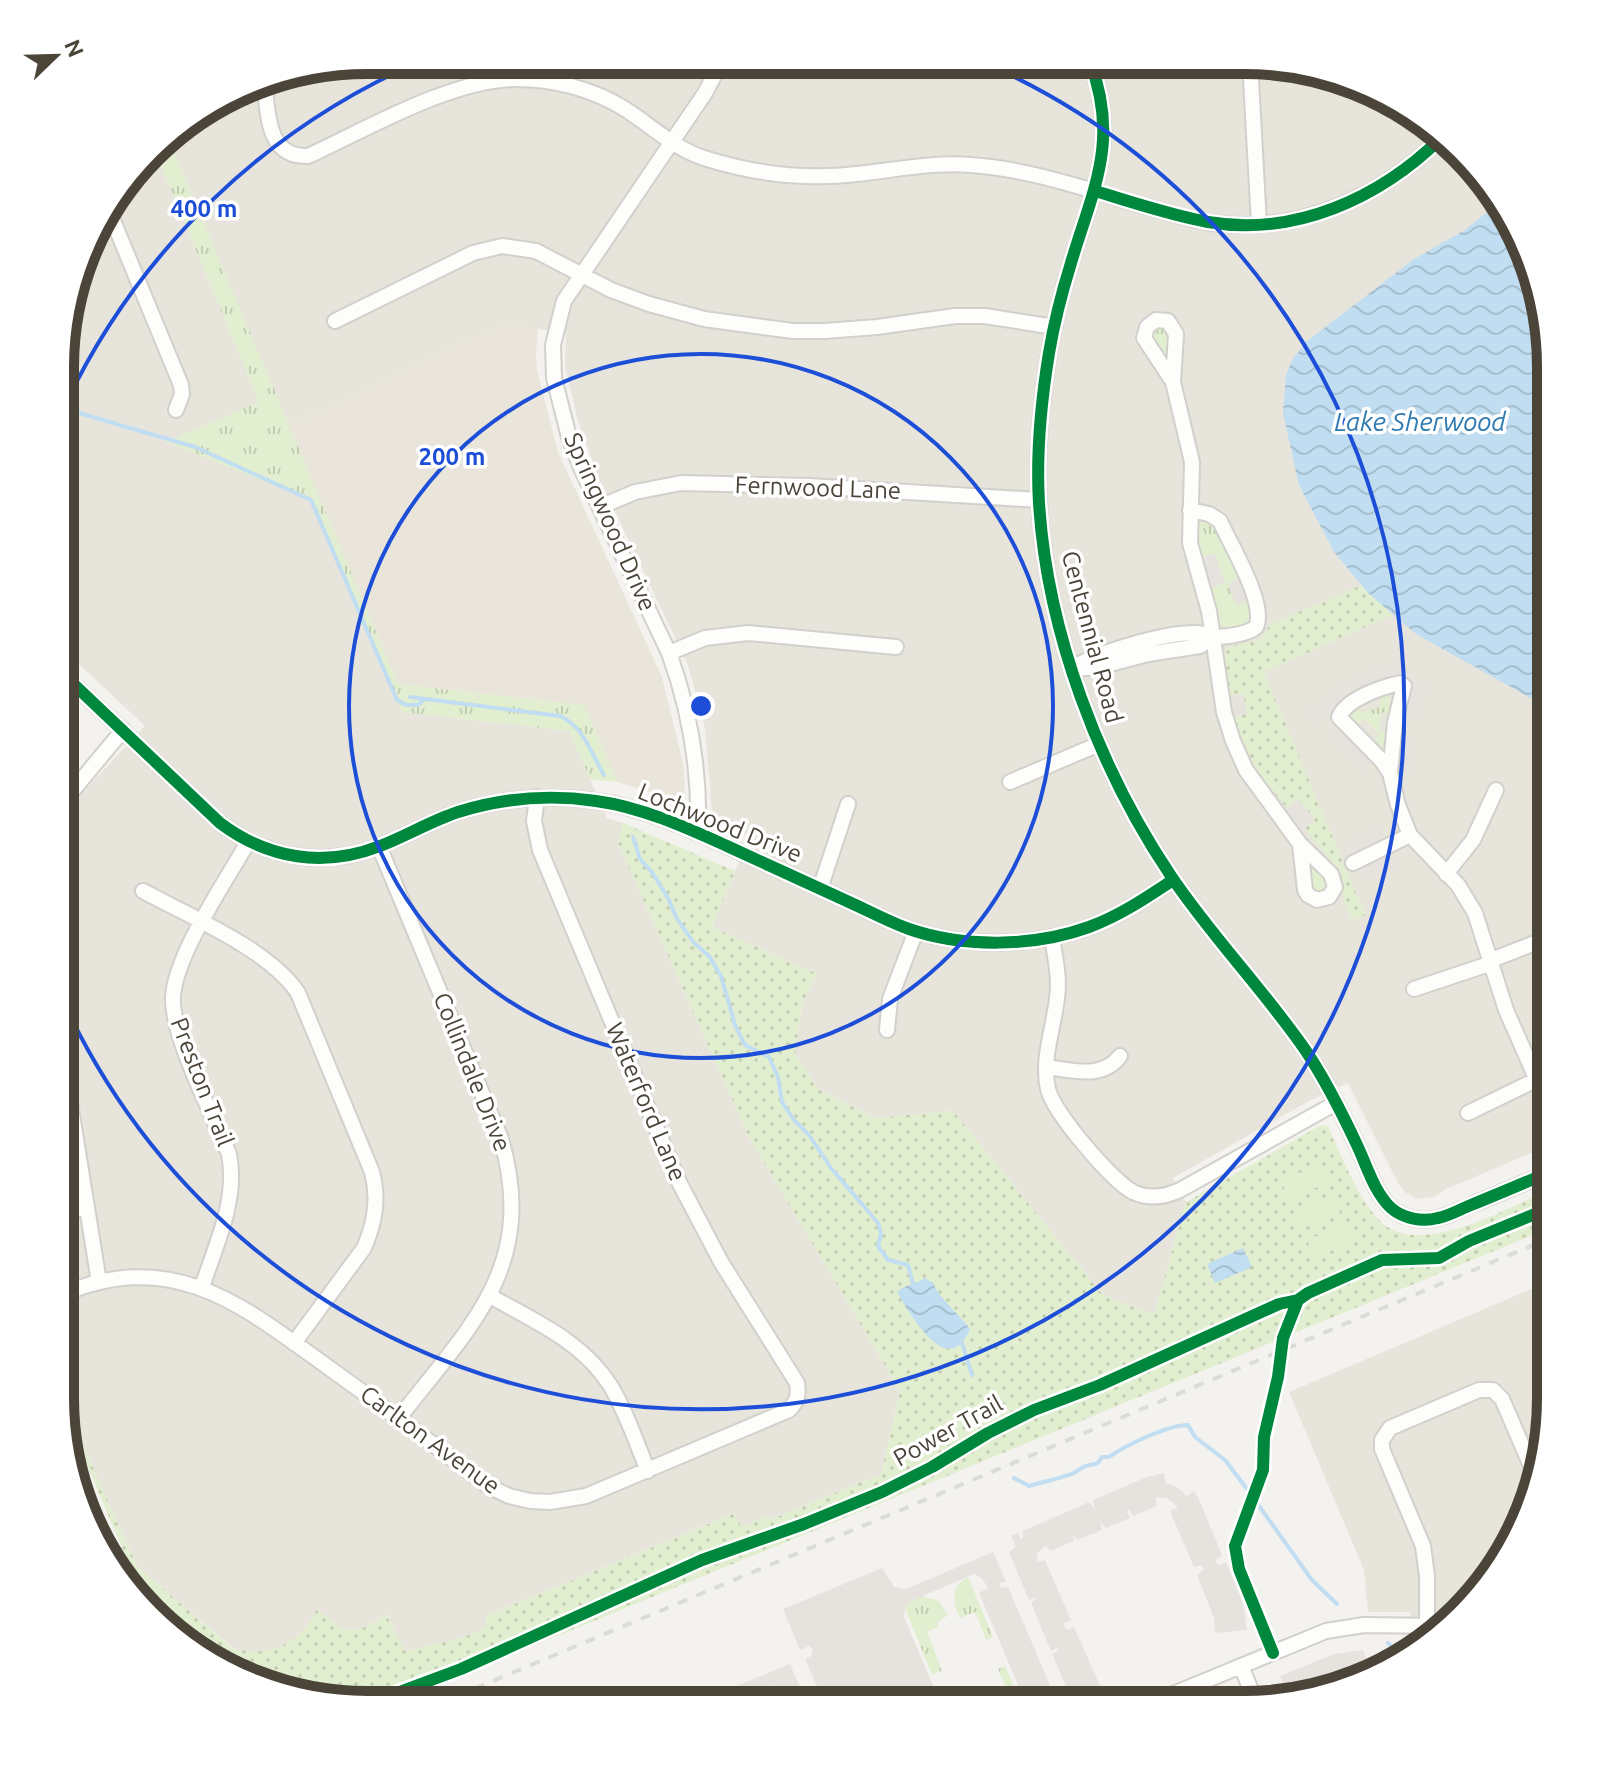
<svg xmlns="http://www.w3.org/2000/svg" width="1611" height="1765" viewBox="0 0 1611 1765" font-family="Ubuntu,sans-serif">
<defs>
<pattern id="grass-tufts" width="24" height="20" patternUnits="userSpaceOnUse" patternTransform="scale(2)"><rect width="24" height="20" fill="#e1eecf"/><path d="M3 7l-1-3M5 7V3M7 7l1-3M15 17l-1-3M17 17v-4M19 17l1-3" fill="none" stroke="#c3cdb2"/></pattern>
<pattern id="park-dots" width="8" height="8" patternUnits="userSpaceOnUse" patternTransform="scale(2)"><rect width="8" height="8" fill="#e1eecf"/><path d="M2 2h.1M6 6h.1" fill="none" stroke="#c3cdb2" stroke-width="1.8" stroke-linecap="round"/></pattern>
<pattern id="water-waves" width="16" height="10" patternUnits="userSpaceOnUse" patternTransform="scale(2)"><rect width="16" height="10" fill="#c0ddf1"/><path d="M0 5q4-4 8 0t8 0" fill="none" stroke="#a6bfcf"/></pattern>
</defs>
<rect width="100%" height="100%" fill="#f4f2ee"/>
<path fill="#e7e4dc" d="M367,60L1284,63L1414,111L1500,197L1535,268L1550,347V1145L1446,1189L1434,1197L1416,1199L1405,1192L1398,1183L1348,1083L1309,1101L1173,1178L1186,1202L1154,1316L1103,1295L953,1111L875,1118L819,1090L795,1054L802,1004L817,974L712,927L749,837L719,822L712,813L705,728L688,665L598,476L578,421L565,366L566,334L504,322L288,425L167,135L268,76Z
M154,149L259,402L167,442L310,499L402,712L569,731L607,818L623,823L618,843L748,1135L900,1391L881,1474L769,1520L767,1516L741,1527L734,1513L486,1616L488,1627L462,1638L404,1652L387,1614L359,1631H348L333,1623L312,1620L298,1637L279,1647L261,1652L248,1653L233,1648L137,1566L61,1396L64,787L81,794L145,726L64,650L66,307L101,214Z
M1550,1281V1418L1510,1552L1428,1639L1409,1612H1368L1364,1570L1289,1392Z"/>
<path fill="#eae5da" d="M504,322L538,328L536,353L537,370L558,452L662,677L684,767L685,797L680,801L617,782L584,705L398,684L288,425Z"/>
<path fill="url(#grass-tufts)" d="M167,135L398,684L584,705L617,782L590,779L569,731L402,712L310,500L166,442L259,402L154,149Z
M1159,327L1165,328L1169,336L1166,356L1152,336L1155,329Z
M1204,520L1214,525L1244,586L1252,617C1246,626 1228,630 1219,624L1214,594L1198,543L1196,527Z
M1385,695C1396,700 1393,706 1391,716L1382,712L1379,730L1387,734L1386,745L1381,746L1376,741L1378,734L1364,718L1359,725L1350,717L1351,709L1361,704V713L1379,707L1381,696Z
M1314,865L1325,877L1328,886L1323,891L1317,892L1311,888L1309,869Z
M968,1577L993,1637L986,1640L975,1612L960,1618C952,1602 950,1587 968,1577Z
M922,1596L939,1601L948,1615L937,1623L938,1627L927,1632L942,1671L932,1675L905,1608L911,1601Z
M1005,1666L1021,1704H1013L998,1669Z"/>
<path fill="url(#park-dots)" d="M1362,585L1393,615L1264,672L1365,915L1352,920L1343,898L1341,873L1305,829L1315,819L1297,799L1287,808C1265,781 1240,752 1235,717L1247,714L1243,694L1230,696L1224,654L1227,647L1261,639L1270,624Z
M623,823L735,871L712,927L817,974L802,1004L795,1054L819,1090L875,1118L953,1111L1103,1295L1154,1315L1186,1202L1321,1125L1328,1127C1343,1158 1355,1193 1378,1219C1416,1262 1508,1207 1550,1190V1228L392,1704H347L214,1664L143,1598L61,1403V1396L137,1566L232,1648C267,1659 302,1643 317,1609C346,1635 355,1637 386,1614L405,1651L462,1638L487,1627L486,1616L735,1513L741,1527L768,1516L770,1520L881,1474L900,1391L748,1135L618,843Z"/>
<path fill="#e1eecf" d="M1320,1164L1328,1183L1289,1199L1281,1181Z
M1333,1194L1340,1212L1302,1229L1294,1211Z
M1345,1224L1353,1242L1315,1258L1307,1240Z"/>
<path fill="#e6e3df" d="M1214,553L1225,583L1212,588L1202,557Z
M1240,578L1248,599L1236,605L1228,584Z
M1400,662L1404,673L1362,690L1357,679Z
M1416,680L1427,684L1416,716L1404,711Z
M1344,686L1351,695L1315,723L1308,714Z
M1243,694L1247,714L1220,720L1215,698Z
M1341,729L1373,761L1366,769L1333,737Z
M1401,737H1413L1412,771H1400Z
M1297,799L1315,819L1288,843L1275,819Z
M1381,827L1397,863L1367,877L1350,841Z
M1164,1473L1166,1483L1177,1487L1187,1496L1194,1491L1198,1497L1222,1555L1215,1561L1218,1565L1226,1562L1243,1603L1247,1630L1215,1633L1214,1618L1197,1575L1204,1569L1201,1565L1194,1567L1170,1511L1178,1507L1167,1498H1155L1157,1506L1133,1516L1129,1509L1127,1511L1130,1518L1106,1528L1100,1521L1102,1530L1078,1540L1072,1534L1074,1541L1050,1551L1046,1545L1037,1554V1562L1045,1560L1071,1620L1064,1623L1065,1628L1068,1630L1074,1627L1101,1688L1073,1702L1052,1654L1059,1650L1057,1648L1051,1651L1031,1603L1037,1597L1029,1600L1009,1552L1016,1547L1011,1536L1018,1533L1020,1538H1023V1531L1089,1502L1095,1510L1093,1500L1147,1477Z
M993,1552L1006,1581L1000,1583V1588L1008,1587L1055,1697L1049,1701L1050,1704H1026L979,1593L988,1588L982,1578L974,1574L911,1601L905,1608L904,1617L941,1704H885L878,1692L875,1695L879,1704H825L805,1659L811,1656L813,1650L809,1646L800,1650L783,1609L882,1568L894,1587L906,1589Z
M1363,1650L1372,1671L1341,1684L1342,1689L1321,1693L1317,1688L1309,1687L1303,1697L1281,1701L1276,1688L1283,1684L1280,1676L1334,1654Z
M790,1664L807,1704H780L772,1685L769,1686L776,1704H693Z"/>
<path fill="url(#water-waves)" d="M1501,201L1535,268L1550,347V709L1416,634L1369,594L1334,552L1299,485L1283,413L1286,375L1292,360L1306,342L1414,259L1465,230Z
M1243,1248L1252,1267L1215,1283L1207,1264Z
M925,1278L934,1284C937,1296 961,1316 970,1329C948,1382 910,1314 897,1292C905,1284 916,1285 925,1278Z"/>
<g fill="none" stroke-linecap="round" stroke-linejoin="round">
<path stroke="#c0ddf1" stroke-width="4" d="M65,409L195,447L311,500L397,700L406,705H418L425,699
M410,697L560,716C584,727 591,753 604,775
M633,837L640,859L652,872L669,900L676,917L693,942L709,956L721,976L735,1025L745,1045L769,1057L778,1077L782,1102L794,1120L809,1135L831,1168L878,1223L881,1234L878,1246L888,1260L908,1265L913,1284
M962,1343L972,1375
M1014,1478L1029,1486C1038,1483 1069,1476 1074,1473C1088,1464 1082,1467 1098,1463L1102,1457H1109C1126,1445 1168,1425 1188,1425L1195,1437L1225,1460L1250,1493
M1257,1503L1312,1580L1337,1604
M1388,1643L1404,1659"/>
<g stroke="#d2d0cb" stroke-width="18">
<path id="minor" d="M1090,62C1120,141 1093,189 1071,263C1062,292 1054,323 1049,353C1041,402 1036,453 1039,503C1047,632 1099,769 1171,876C1212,937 1264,990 1306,1051C1326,1081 1342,1113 1357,1145C1367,1166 1374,1192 1391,1208C1404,1219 1422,1222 1438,1218C1449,1216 1461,1209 1471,1205C1498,1194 1524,1183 1550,1172
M1250,62L1259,224
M264,79C268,109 265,158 308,156C367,129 452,79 516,79C554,79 593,89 625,109C653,127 676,150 707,159C756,174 806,180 857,174C895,170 932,162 971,165C1029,169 1085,189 1141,205C1164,211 1188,219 1211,223C1298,234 1380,198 1441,138
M107,206L181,385L182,394L176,410
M335,321L473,253L502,246L536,251L611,290L649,304L704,319L793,331H825L877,327L955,316H985L1054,327
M1173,382L1144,338L1147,327L1156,320L1168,321L1176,334L1173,382L1192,462L1190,543L1209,611L1224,712L1233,741L1246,770L1300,844L1331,874L1335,887L1329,897L1317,900L1308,895L1305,890L1300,844
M600,507L635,492L681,483L809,486L1039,500
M669,653L705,638L748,633L896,647
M1072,668C1099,652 1165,632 1197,633C1199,633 1207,635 1209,636C1222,638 1246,635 1256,627C1267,604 1230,544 1220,521L1209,514L1190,510
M1074,668H1095L1148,654L1200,646L1212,637
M64,675L220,823C268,859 324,868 380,846C406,836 431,821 458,812C503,798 549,794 596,801C641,807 685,827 727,846C768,865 808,883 849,902C869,911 889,922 909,929C964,948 1034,947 1089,927C1119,916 1146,898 1173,880
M1400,683L1404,686L1395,722L1390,773L1382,761L1339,717C1346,699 1382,687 1400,683Z
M1390,773L1398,805L1410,835L1458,885L1475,913L1506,1010L1550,1110
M1010,782L1099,744
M64,801L123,730
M698,833C700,770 691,713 669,653L582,470L569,437L554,378L553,345L564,301L705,93L722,61
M379,846L501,1139C538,1266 471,1325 399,1418
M1353,863L1410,835
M1446,874L1473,840L1496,790
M820,889L848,804
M143,891C189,916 270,950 298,993L372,1172C379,1199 375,1222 364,1248L294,1343
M1052,937C1055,957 1060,978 1057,998C1054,1027 1041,1060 1048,1089C1053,1112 1112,1181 1133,1192C1148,1199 1165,1197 1180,1190L1336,1103
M1414,989L1486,965L1489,961L1550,937
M887,1030L890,999L916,931
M1046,1067C1072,1070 1102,1080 1120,1056
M62,1072L69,1096L99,1282
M1468,1113L1550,1073
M62,1211L87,1208
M202,1287C216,1244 238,1200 229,1154C213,1115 171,1036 173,997C175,955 226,881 248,842
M61,1295C175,1246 244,1307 332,1370C385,1408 437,1447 488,1486L509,1496L530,1501L550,1502L586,1496L789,1410C797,1402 799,1395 797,1383L721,1262L679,1182L540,850L534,821L537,797
M490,1296C534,1321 582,1341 610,1385C626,1411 636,1442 648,1471
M1427,1626V1576L1423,1546L1382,1449V1440L1390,1428L1479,1390H1493L1502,1399L1534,1473
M1241,1666L1257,1704
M1149,1704L1326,1631L1364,1625L1440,1626"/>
</g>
<use href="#minor" stroke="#fdfdfc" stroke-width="14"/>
<path stroke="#dbdbda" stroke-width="4" stroke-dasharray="10 10" stroke-linecap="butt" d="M438,1704L1550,1238"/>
<g stroke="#fff" stroke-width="17">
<path id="cycleway" d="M1090,62C1120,141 1093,189 1071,263C1062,292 1054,323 1049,353C1041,402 1036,453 1039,503C1047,632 1099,769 1171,876C1212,937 1264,990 1306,1051C1326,1081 1342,1113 1357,1145C1367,1166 1374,1192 1391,1208C1404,1219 1422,1222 1438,1218C1449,1216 1461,1209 1471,1205C1498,1194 1524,1183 1550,1172
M1095,191C1132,202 1170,215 1208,222C1295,237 1380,198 1441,138
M64,675L220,823C268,859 324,868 380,846C406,836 431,821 458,812C503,798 549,794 596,801C641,807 685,827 727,846C768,865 808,883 849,902C869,911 889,922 909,929C964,948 1034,947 1089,927C1119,916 1146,898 1173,880
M1273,1653L1239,1569L1235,1546L1263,1470L1264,1437L1278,1377L1283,1338L1298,1300
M367,1704L461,1669L702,1560L804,1524L882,1492L932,1467L988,1433L1034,1410L1100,1385L1279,1304L1298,1300L1308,1293L1373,1264L1382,1260L1439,1258L1469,1241L1550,1208"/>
</g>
<use href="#cycleway" stroke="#00873e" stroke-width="12"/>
</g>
<g fill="none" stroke="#1d4ed8" stroke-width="4">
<circle cx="701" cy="706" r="352"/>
<path d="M66 403A703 703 0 0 1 421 61M987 64A703 703 0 1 1 64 1003"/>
</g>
<g text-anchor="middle" stroke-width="7" stroke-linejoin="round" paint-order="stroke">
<g font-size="24" fill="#4b4439" stroke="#fff">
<text transform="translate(818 488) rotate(2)" y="8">Fernwood Lane</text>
<text transform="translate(610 522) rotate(66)" y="8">Springwood Drive</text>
<text transform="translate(1092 637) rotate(75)" y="8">Centennial Road</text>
<text transform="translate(720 823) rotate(22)" y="8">Lochwood Drive</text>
<text transform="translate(472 1072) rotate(68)" y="8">Collindale Drive</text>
<text transform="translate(202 1082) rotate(69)" y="8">Preston Trail</text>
<text transform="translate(646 1102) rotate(67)" y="8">Waterford Lane</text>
<text transform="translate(948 1431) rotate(-29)" y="8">Power Trail</text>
<text transform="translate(430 1440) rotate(36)" y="8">Carlton Avenue</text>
</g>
<g font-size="26" font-style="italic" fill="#2e7ab2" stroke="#fff">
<text x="1420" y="431">Lake Sherwood</text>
</g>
</g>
<path d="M0 0H1611V1765H0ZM367 74H1244A293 293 0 0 1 1537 367V1398A293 293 0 0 1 1244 1691H367A293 293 0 0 1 74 1398V367A293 293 0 0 1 367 74Z" fill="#fff" fill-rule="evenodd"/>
<path fill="none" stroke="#4b4439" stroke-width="10" d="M367 74H1244A293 293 0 0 1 1537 367V1398A293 293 0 0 1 1244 1691H367A293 293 0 0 1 74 1398V367A293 293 0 0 1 367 74Z"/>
<circle cx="701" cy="706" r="12" fill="#1d4ed8" stroke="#fff" stroke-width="4"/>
<g font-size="24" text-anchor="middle" font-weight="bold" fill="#1d4ed8" stroke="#fff" stroke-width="7" stroke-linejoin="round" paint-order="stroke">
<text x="204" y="217">400 m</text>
<text x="452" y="465">200 m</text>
</g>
<g transform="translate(56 56) rotate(67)" stroke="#ffffff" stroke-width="6" paint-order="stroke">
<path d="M0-6L14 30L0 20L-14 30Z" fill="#4b4439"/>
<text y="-12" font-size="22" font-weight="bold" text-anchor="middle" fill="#4b4439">N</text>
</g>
</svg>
